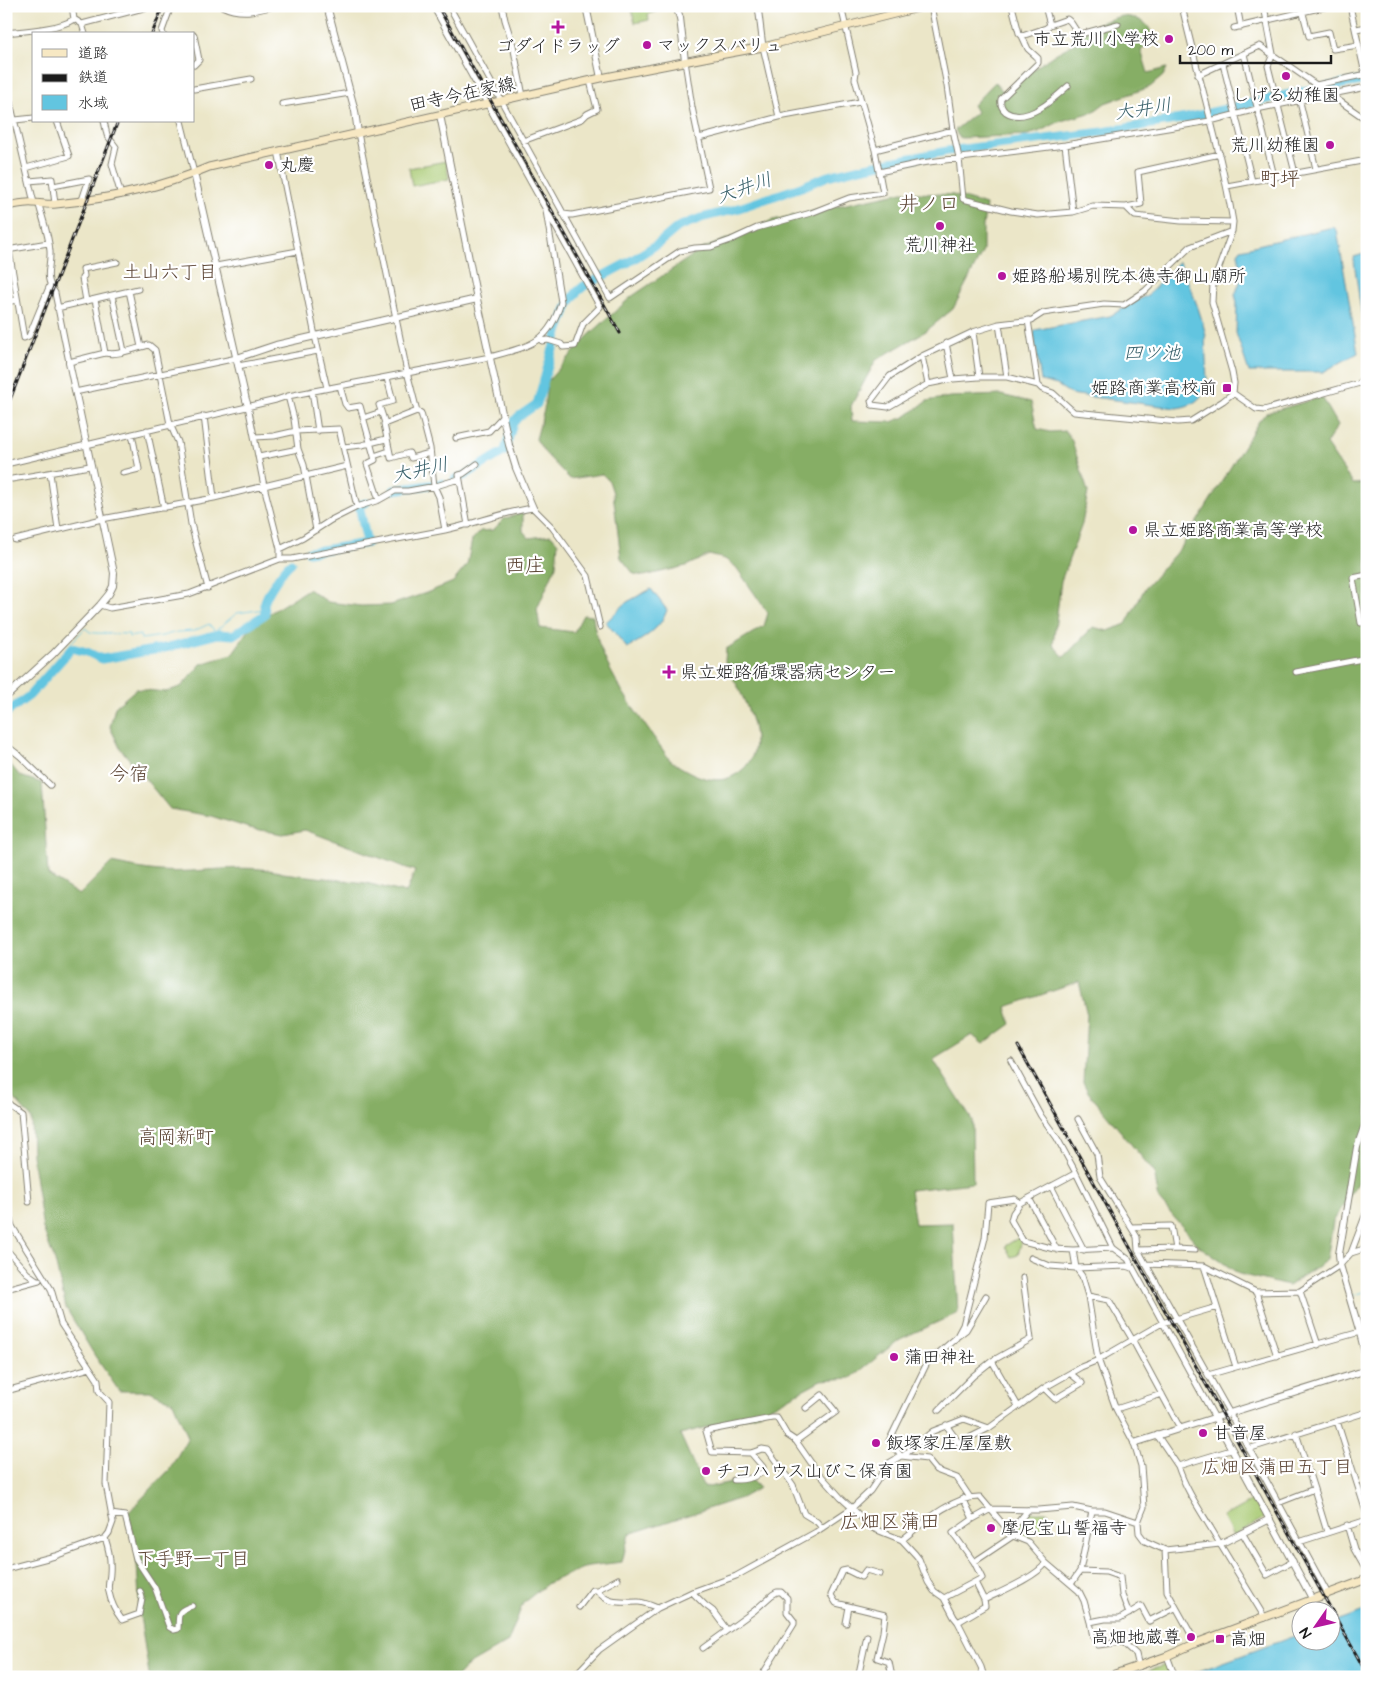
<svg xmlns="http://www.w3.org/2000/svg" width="1373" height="1683" viewBox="0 0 1373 1683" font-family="'Architects Daughter','Klee One',sans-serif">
<rect width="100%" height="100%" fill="#fff"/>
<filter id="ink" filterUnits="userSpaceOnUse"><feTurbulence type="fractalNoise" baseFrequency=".02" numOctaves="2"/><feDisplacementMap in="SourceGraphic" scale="10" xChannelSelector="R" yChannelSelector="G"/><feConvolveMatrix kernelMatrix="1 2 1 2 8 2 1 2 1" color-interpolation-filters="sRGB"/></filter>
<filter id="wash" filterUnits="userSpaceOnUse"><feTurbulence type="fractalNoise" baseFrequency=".0096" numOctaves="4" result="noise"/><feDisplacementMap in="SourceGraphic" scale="20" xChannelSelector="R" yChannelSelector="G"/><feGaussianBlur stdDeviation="1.12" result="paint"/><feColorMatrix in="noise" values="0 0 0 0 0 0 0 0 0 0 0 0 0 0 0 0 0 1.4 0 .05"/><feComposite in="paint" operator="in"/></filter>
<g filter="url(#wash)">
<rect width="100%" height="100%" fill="#ebe6c8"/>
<path fill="#a9ca73" stroke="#627348" d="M622,6H657L658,11L648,14L649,20L635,23L631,8L622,9Z
M446,161L449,179L412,186L409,168Z
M1018,1238L1021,1243L1018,1255L1011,1257L1005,1246Z
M1253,1500L1264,1518L1233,1536L1223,1517Z
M1029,1512H1049L1040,1522L1043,1527L1028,1538L1013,1531Z
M1168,1664L1172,1677H1131Z"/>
<path fill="#86ae65" stroke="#516540" d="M1121,16C1138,17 1155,23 1151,44L1141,50L1148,73L1167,68L1163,76L1150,87L1105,103L1093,112L1061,121L1038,132L1027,135L961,138L958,136L955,130L977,112L973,105L995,82L1006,95L1032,70L1055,54L1077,42L1079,34L1099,23Z
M902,192L953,195L986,205L983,226V251L953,309L926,331L876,360L851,406L852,421L891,422L905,417L927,401L950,397L1001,395L1031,402L1037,429L1050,432L1066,431L1072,441L1088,492L1082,524L1061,581L1053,645L1064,657L1093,627L1108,631L1126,624L1145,588L1182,546L1259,421L1266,413L1322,397L1338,425L1326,444L1353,484L1367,483V1167L1333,1222L1327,1260L1288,1286L1239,1274L1199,1246L1159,1200L1154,1172L1088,1092L1083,1082L1087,1015L1079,982L1006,1007L1011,1024L983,1044L972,1035L933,1059L972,1120L973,1183L910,1190L915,1224L953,1223L958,1313L900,1339L851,1378L821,1380L758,1414L680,1434L704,1488L749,1478L759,1488L741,1498L629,1534L622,1562L588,1566L548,1583L523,1603L508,1642L468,1665L457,1677H151L149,1674L140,1616L136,1546L128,1513L170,1469L188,1437L173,1402L150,1391H119L95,1356L66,1308L55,1261L43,1229L32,1155L31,1118L6,1089V759L20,776L42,783L48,875L79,895L111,863C127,866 144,870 160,871C200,874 244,862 283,873L366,883L406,893L415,871L305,830L283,834L249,828L211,816L170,809L120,748L110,727L115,707L136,689L166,692L182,686L201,664L232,654L254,623L308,589L328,602L361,606L391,605L426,593L453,582L467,565L472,540L480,531L493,530L504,519L523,513V531L529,538L551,535L558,543L556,566L537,609L540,628L574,632L583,615L593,616C596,664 643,721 670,760C687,772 713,787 733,776C771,756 751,714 737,685C733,678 727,669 725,661C725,657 726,653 726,649L764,626L768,613L736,567L725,559L709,555L686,566L644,576L634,574L621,558L613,493L609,481L602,474L570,479L545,453L536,439L544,410L547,382L587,337L631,297L702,249L773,220Z"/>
<path fill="#62c5e0" stroke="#3f707e" d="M1333,227L1337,230L1358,353L1323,372H1249L1236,333L1237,302L1235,295L1242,277L1238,253L1241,249Z
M1367,253V344L1365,340L1354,261V257Z
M1179,262C1190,286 1200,309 1206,336L1205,337L1207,381C1204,399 1193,406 1176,408L1077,395L1071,394L1057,385L1041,381L1034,334L1035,330L1110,316L1149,294Z
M651,589L667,610C661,629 643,639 627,648L606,622L627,602Z
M1367,1610V1677H1183L1300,1634V1640H1330L1331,1623Z"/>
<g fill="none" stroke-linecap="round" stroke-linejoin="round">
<path stroke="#62c5e0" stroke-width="1" d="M70,644L85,628L90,632L95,633L129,634V637L140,635L141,639L162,636L177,632L194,631L209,624L215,631L237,613L265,609
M1351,1296L1367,1291"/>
<path stroke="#62c5e0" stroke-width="9" d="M455,479L464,476L505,451L513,423L518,417L537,404L557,335L569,303L577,292L584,286L629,262L659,243L678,227L701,218L736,209L801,187L828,176L860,168L947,151L1103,132L1187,118L1303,91L1367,80
M394,490L442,483
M309,552L367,543L359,505L366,503
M6,713L29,696L72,648L87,652L102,659L165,648L218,634L233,635L264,615L265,613C265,610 264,607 264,605C266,594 283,569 291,563"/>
</g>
</g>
<g filter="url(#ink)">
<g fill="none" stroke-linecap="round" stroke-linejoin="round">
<g stroke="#848172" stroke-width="7">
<path id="minor" d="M72,6L74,19L82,24L85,34
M222,6C240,15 256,11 274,6
M433,6L600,307L583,324L575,346L563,347L561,344L548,340L542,341L540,339
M449,6L610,298L680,251L695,248L711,247L731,240L757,228L811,213L849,198L883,193L875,150L855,79L856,72L841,6
M502,6L505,20L513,45L523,96
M758,6L763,47L779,117
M931,6L947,86L953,130L959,158L963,199L1011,211L1038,215L1073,212L1093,206L1126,207L1135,216L1181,221L1233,222
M1012,6L1019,33L1022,36L1046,28L1050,25L1045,6
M1182,6C1198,78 1221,149 1233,222L1232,231L1213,284L1212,302L1232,372L1234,383L1233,393L1223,401L1191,421L1178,422L1074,412L1053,393L1042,389L1038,385L1007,377H979L953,379L928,384L888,407L872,405L871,401L890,376L922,356L973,332L999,324L1032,320L1043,313L1104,304L1124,305L1145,291L1190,247L1232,231
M1237,6L1241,27
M1264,6L1273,54L1268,66L1295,173
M1301,6L1309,36L1329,32L1333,49L1359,45
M1350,6L1367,83
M1183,10L1187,9V6
M82,24L151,6
M1050,25L1067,19C1074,23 1074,32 1081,34L1118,24
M1234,28L1328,6
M1356,29L1367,27
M6,33C24,31 60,29 74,19
M163,34L162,31L170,9L175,6
M194,35L199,60L194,65
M1022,36L1028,49L1038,58V63L1001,99C1000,104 1001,108 1006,112C1026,125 1054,99 1068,86
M1244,54L1274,176
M1223,64L1252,181
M1198,75L1260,46L1367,120
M6,85L34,203
M1316,85L1367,74
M194,89L251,79
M1300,102L1316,169
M282,104L350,93
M104,121L107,135L116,147L112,164L121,195
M181,121L194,173
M6,123L15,120L34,118
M358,133L407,372L417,411L421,413L430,448L434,486L439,497L445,530
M699,138L779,117L860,102
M523,141L582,119L587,114L597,109L590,81
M1065,145L1073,212
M875,150L953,130
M278,151L315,336L327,388
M26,168L69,156L57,121
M879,172L921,163L1065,145L1210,121L1257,109L1367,87
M29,181L52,179L55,204
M53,186L89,179L82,200
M1227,186L1367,160
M39,205C43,220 49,236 50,251C51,270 43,275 55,293L69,362L105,353
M1126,207L1141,204L1138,172L1220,154
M563,214L572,215L709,188L692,107L685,61
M7,250L48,243
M9,250L24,338L29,336L50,285
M216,266L298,251
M129,291L141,347
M112,295L124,351
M95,299L105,353C119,356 136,348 149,345L155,350L170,424L178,442L191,524L208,588
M86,301L82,278L84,276L83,269L117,262
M6,302L17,300
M57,308L138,289
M1028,320L1038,385
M999,324L1007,377
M973,332L979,377
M946,343L953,379
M922,356L928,384
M238,366L318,351
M340,386L345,404L348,408L360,406L375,460L367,464L379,500
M312,391L318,431
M75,392L237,358
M1233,393L1256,409L1264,410L1360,383L1364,375L1367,374
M288,396L294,419L298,449L304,465L316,530
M248,406L264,486L280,549V559
M417,411L384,424L391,458L409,453L411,458L430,453
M204,416L214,498
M363,418L381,412
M385,423L379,405L393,401L387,378
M147,430L164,508
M255,437L274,436L296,431L339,429L357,507
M456,438L489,431L503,416
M343,447L362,445L386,439
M374,456L389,451
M259,457L298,449
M6,464L276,400L288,396L490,357C529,346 549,344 561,302L546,211
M50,473L58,529
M123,473L139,469L132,434
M12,479L90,466
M6,508L8,519H6
M468,525L459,475L463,474L477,464
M15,540L102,519L214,498L347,466
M280,549L303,538L331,520L357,507L379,500L395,491H408L436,486L459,479
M100,605L110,608L189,594L280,559H292L445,530C475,524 503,512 533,508L552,527L588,576L600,627
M1361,623L1353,578L1367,575
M1296,672L1367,658
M6,745L20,756L50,785
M1011,1061L1041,1116L1057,1138L1076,1173L1113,1248L1128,1259L1215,1418
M6,1102L21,1112L29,1202
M1078,1119L1097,1154L1100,1177L1137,1237L1138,1250L1229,1412L1328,1594
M1076,1173L1020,1203L1013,1213L1011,1220L1023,1241L1054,1249L1073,1250L1113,1248
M1051,1186L1084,1250
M1029,1198L1057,1250
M6,1202L12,1226L51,1289L61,1324L98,1380L99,1391L109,1402L106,1484L113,1522L109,1533L105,1538L55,1556L6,1569
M1131,1227L1171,1226L1175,1249L1138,1250
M6,1249L27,1273L37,1280
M1175,1249L1195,1250
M1073,1250L1076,1268L1082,1276L1088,1296L1098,1359L1116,1409L1134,1443L1141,1466L1144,1507L1138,1522L1139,1533L1145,1541L1165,1550L1167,1591L1196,1643
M1351,1253L1367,1211
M1031,1258L1050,1266L1076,1268L1126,1266L1133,1268
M1145,1264L1204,1266L1217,1307
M1204,1266L1256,1292L1277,1356
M6,1289L39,1280
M1300,1291L1340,1265L1351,1253L1367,1248
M1256,1292L1300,1291L1318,1345
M1088,1296L1109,1300L1132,1339L1180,1428
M958,1336L966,1330L986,1296
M1208,1375L1236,1367
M1044,1388L1055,1399L1082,1383L1071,1374
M6,1391L90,1368
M1018,1406L992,1361L1031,1339L1023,1278
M806,1408L822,1395L836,1412L796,1441L816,1470L841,1498L852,1508L872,1528L902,1540L915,1554L919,1559L928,1582L934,1591L944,1598L954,1617L958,1622L981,1667L984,1677
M1116,1409L1162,1394
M939,1410L973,1376L992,1361
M1337,1421L1367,1515
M946,1425L959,1443L989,1428
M1157,1435L1178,1466L1231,1450
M796,1441L787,1435L777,1418H772L706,1431L712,1452L751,1453L762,1449L768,1450L793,1485L804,1514L817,1522L822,1528
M1248,1449L1367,1412
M901,1456L889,1441L927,1363L956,1338L963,1325L985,1238L988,1203L1015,1199L1020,1203
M903,1456L933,1431L964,1419L989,1428L1044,1388L1081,1367L1096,1361L1162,1323L1217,1307L1236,1367L1367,1330
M1178,1466C1187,1494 1206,1518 1220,1544
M734,1480C747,1480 753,1478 763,1472V1467L751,1453
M1314,1489L1327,1532
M963,1498L973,1519L991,1509L1039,1510L1073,1507L1092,1511H1105L1138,1522
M1278,1503L1314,1489L1296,1433
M111,1514L125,1516L136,1559L155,1588L169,1627L174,1630L178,1629C179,1614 176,1611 192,1606
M973,1519L953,1533L974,1562L1013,1536
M1347,1525L1354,1549L1367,1572
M1010,1532L1028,1510
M1243,1534L1267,1575L1293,1561
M105,1538C109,1549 111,1561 110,1573C110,1579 107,1585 109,1592C111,1603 116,1612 122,1620L139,1614L142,1598L140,1591
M902,1540C923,1523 952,1496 980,1497L1013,1536L1028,1542L1046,1563L1079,1591L1084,1601L1090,1622L1093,1637L1098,1645L1123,1642L1136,1654L1139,1667
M1299,1542L1367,1520
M1165,1550L1220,1544L1265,1618
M1080,1571L1106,1572L1120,1577L1122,1595L1129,1614
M880,1574L866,1570L861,1577L847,1570L842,1571L831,1595L836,1603L885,1615L883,1632L877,1658L889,1662L892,1677
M618,1579L597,1590C607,1605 621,1602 638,1602C644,1602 652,1606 658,1608
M1071,1584L1080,1571L1092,1511
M692,1592L705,1605L713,1611L727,1630
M944,1598L982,1578L974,1562
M984,1600C1000,1592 1036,1577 1046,1563
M579,1607L592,1590H597
M958,1622L985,1606L984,1600L975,1582
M1090,1622L1105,1619H1120L1141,1606L1149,1621L1175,1608
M846,1623L849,1607
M703,1648L754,1611L772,1595L777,1592H781L787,1598V1612L794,1621V1624L761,1677
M1167,1656L1175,1677
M577,1677L578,1672L599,1650L658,1608L692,1592L736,1576L816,1532L852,1508L870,1491L889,1463L901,1456L927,1459L936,1470L957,1478L969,1496
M865,1677L859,1673L867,1636"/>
</g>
<g stroke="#848172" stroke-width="8">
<path id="tertiary" d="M327,6L355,111L358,133
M586,6L601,78
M676,6L680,18L685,61
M440,115L477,299L509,445L516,468L533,508
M194,173L246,400L248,406
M237,358L276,345L477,299
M6,697L53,654L100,605L109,594L113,586L114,573L69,362
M1367,1119L1357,1147L1339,1254L1340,1265L1360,1333L1367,1361
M1215,1418L1313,1600
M1134,1443L1367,1370
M1220,1544L1270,1519"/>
</g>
<g stroke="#848172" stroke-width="9">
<path id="secondary" d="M6,206C15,205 25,202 33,203C41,203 48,205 56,204C109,199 160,188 209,167L601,78L714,56L763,47L926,6
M1106,1677L1167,1656L1196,1643L1367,1579"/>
</g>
<use href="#minor" stroke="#fff" stroke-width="5"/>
<use href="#tertiary" stroke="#fff" stroke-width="6"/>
<use href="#secondary" stroke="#f7e8c3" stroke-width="7"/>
<g stroke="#1c1c1c" stroke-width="3">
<path id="rail" d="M438,6L620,333
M152,34L163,6
M6,410L118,121
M1018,1046L1367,1674"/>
</g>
<use href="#rail" stroke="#fff" stroke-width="1" stroke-dasharray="4" stroke-linecap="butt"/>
</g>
</g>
<g fill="#b5179e" stroke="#fff" stroke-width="2">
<path d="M555.5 19.5h5v5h5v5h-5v5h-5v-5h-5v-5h5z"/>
<circle cx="1169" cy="39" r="5"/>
<circle cx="647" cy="45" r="5"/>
<circle cx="1286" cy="76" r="5"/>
<circle cx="1330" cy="145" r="5"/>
<circle cx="269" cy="165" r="5"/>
<circle cx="940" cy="226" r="5"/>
<circle cx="1002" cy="276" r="5"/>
<rect x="1222" y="383" width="10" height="10" rx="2.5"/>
<circle cx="1133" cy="530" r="5"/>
<path d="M666.5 664.5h5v5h5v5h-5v5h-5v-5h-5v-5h5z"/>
<circle cx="894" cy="1357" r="5"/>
<circle cx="1203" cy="1433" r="5"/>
<circle cx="876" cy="1443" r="5"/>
<circle cx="706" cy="1471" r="5"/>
<circle cx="991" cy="1528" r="5"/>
<circle cx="1191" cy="1637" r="5"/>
<rect x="1215" y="1634" width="10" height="10" rx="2.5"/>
</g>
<g text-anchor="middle" stroke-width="4.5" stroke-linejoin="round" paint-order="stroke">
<g font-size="18" fill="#1c1c1c" stroke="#fff" text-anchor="start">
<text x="1159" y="45" text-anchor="end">市立荒川小学校</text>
<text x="657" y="51">マックスバリュ</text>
<text x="558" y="52" text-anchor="middle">ゴダイドラッグ</text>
<text x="1286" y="101" text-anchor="middle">しげる幼稚園</text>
<text x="1320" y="151" text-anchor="end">荒川幼稚園</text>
<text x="279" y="171">丸慶</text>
<text x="940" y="251" text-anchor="middle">荒川神社</text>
<text x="1012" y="282">姫路船場別院本徳寺御山廟所</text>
<text x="1217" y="394" text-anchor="end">姫路商業高校前</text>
<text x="1143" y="536">県立姫路商業高等学校</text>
<text x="680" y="678">県立姫路循環器病センター</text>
<text x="904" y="1363">蒲田神社</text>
<text x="1213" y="1439">甘音屋</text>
<text x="886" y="1449">飯塚家庄屋屋敷</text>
<text x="716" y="1477">チコハウス山びこ保育園</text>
<text x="1001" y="1534">摩尼宝山誓福寺</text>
<text x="1181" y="1643" text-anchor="end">高畑地蔵尊</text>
<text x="1230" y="1645">高畑</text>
</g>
<g font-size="18" fill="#1c1c1c" stroke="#fff">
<text transform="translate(462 94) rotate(-12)" y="6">田寺今在家線</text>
</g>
<g font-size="19" font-style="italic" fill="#38606a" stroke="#fff">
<text transform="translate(1143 108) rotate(-8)" y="7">大井川</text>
<text transform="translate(744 187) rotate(-19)" y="7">大井川</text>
<text x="1152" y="359">四ツ池</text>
<text transform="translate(420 469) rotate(-12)" y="7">大井川</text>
</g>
<g font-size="19" fill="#5d4636" stroke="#fff">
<text x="170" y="278">土山六丁目</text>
<text x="176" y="1143">高岡新町</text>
<text x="1277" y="1473">広畑区蒲田五丁目</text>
<text x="193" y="1565">下手野一丁目</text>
</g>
<g font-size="20" fill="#5d4636" stroke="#fff">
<text x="1280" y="185">町坪</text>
<text x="929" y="210">井ノ口</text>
<text x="525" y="572">西庄</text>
<text x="129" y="780">今宿</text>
<text x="890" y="1528">広畑区蒲田</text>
</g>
</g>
<rect width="1373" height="1683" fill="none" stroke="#fff" stroke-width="25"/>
<rect x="32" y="32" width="162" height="90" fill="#ffffff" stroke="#a4a4a4"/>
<rect x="42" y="49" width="25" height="8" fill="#f7e8c3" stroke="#a4a4a4"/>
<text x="78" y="58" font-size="15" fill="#1c1c1c">道路</text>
<rect x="42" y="74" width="25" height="8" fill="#1c1c1c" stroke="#a4a4a4"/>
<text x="78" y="82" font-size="15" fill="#1c1c1c">鉄道</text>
<rect x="42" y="95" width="25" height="15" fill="#62c5e0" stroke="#a4a4a4"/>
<text x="78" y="108" font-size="15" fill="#1c1c1c">水域</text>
<g transform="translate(1316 1626) rotate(236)"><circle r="24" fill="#ffffff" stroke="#a4a4a4"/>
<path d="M0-4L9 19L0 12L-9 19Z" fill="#b5179e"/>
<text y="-8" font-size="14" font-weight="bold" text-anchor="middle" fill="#1c1c1c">N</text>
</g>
<path d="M1180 55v8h151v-8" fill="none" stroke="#1c1c1c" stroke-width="2.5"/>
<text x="1188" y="55" font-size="15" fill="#1c1c1c" stroke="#ffffff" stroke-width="4" paint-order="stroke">200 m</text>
</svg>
